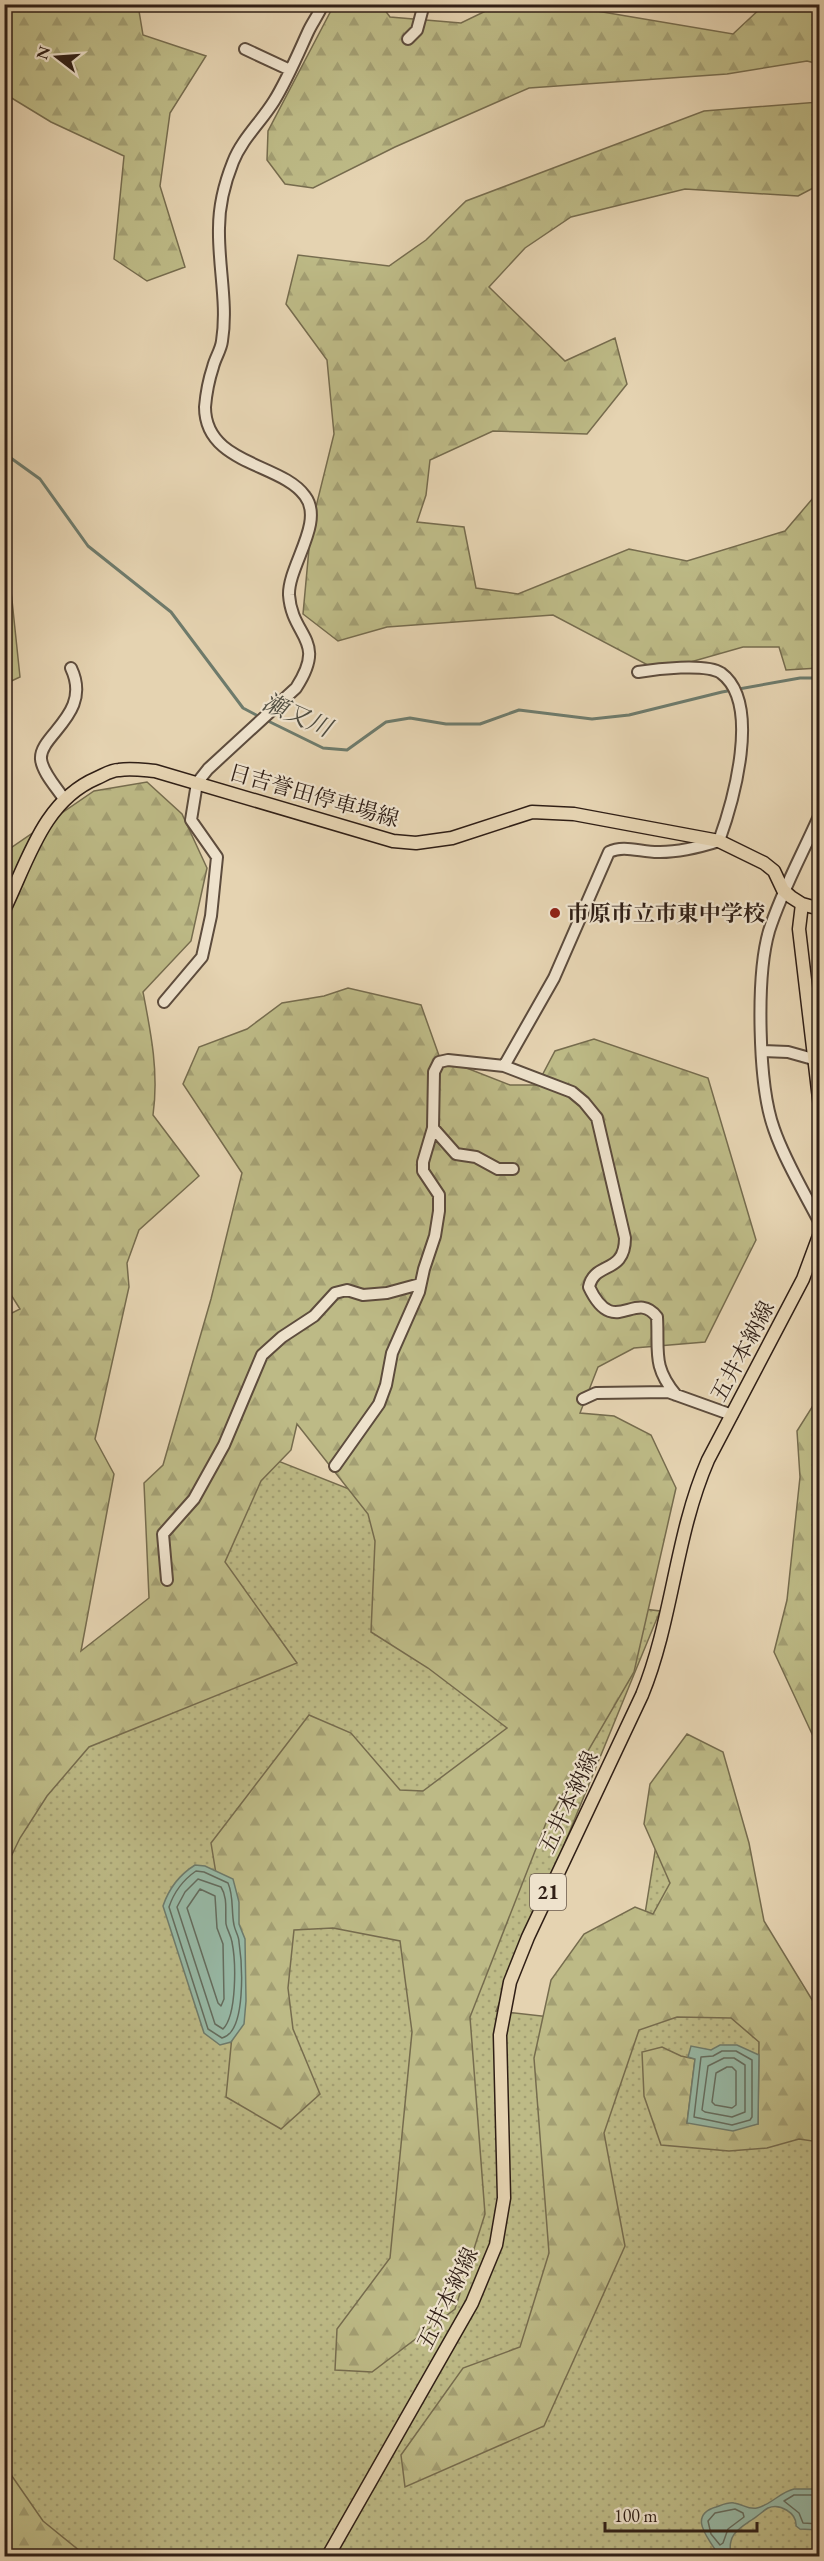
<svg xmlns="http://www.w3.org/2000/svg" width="824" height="2561" viewBox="0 0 824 2561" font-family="'EB Garamond','Noto Serif JP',serif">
<defs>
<pattern id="grass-dots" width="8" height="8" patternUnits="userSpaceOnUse" patternTransform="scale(1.5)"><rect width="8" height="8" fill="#bdba86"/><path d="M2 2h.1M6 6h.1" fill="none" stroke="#a39f73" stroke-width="1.8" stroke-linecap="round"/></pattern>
<pattern id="forest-firs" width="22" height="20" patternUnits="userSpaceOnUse" patternTransform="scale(1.5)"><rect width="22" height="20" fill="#bdba86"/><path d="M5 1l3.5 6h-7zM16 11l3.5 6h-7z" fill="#a39f73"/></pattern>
</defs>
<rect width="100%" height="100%" fill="#e5d3b1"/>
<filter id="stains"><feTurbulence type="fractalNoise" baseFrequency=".00333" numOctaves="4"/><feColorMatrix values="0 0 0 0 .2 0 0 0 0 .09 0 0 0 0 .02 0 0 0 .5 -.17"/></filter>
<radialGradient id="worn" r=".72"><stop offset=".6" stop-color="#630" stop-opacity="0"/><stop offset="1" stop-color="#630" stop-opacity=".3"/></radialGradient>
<path fill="url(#grass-dots)" stroke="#766c4e" stroke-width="1.5" d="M245,1448L435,1523L575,1601L660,1611L496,2011L568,2019L640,1945L665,1789L819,2060V2556H5L4,1744L100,1686Z"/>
<path fill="url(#forest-firs)" stroke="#766c4e" stroke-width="1.5" d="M4,5H138L143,35L206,56L170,113L160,186L185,267L147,281L114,259L124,156L51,122L5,94Z
M334,5H381L390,17L461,23L498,5H561L733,34L764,5H819V64L807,61L727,74L529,88L395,147L313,188L285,184L267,160L268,131Z
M819,102V185L798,196L685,189L571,217L525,248L489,287L565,361L615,338L627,384L587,434L493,431L430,460L426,495L417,522L464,527L476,588L518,594L629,549L687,561L785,531L819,491V668L786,670L779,647H743L659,671L553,615L387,627L338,641L303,614L311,527L334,434L327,360L286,304L298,255L389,266L426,240L466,201L704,111Z
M5,533L20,677L5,684H4Z
M147,782L182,814L207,868L191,941L143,992C151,1033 159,1073 153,1115L199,1176L139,1230L127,1263L129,1287L95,1439L114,1474L81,1651L149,1598L144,1483L163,1465L211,1299L242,1173L183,1084L199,1047L247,1029L282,1003L324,996L348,988L421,1005L442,1064L464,1067L510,1085H537L555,1051L594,1039L708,1078L756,1240L705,1342L634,1348L598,1367L580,1413L614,1416L651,1435L676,1488L634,1672L546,1823L470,2017L485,2214L455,2309L372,2372L335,2370L337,2329L390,2258L412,2032L400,1941L333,1928L294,1930L288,1988L293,2029L320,2094L281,2129L226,2097L232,2036L219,1892L211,1843L309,1715L351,1733L400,1790L423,1791L507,1728L428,1668L371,1632L375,1541L368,1514L297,1424L291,1450L261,1481L225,1562L297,1663L89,1747L47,1796L20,1838L5,1869L4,1317L20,1309L8,1290L4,1289L5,852L94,791Z
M819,1396V1749L774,1652L787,1600L800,1477L797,1431Z
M687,1734L723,1752L749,1843L764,1921L814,2003L819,2009V2142L799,2139L767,2148L729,2151L661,2145L644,2096L642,2052L662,2047L681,2056L695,2059L687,2123L758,2124L759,2042L731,2018L677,2017L639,2030L604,2133L625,2246L544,2426L405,2487L401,2455L463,2368L520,2347L549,2253L534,2058L551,1980L584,1934L635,1907L653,1914L670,1883L644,1824L650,1784Z
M5,2466L43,2521L86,2556H5Z"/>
<path fill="#97b9a6" stroke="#6e7b6c" stroke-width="1.5" d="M195,1865L205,1866L233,1879L239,1902V1924L245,1939L246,2001L244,2024L231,2042L220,2045L204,2033L163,1906C169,1888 179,1875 195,1865Z
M720,2045H737L759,2055L758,2124L733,2131L687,2123L695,2059L688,2057L691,2046L711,2050Z
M794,2489H819V2530L800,2529L796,2526C797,2513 780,2503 768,2508C763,2511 758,2516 753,2519C737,2530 727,2535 731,2556H719C712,2542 685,2516 716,2507C722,2505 728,2502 734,2503C743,2504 748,2510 757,2508C771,2505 780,2492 794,2489Z"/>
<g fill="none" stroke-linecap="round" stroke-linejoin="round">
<path stroke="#646c5e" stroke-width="1.5" d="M196,1871L204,1872L228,1883C234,1897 231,1910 234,1925C235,1931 239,1936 239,1942C242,1962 247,2032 222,2038L208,2029L169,1907C174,1892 183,1880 196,1871Z
M198,1879L221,1887C228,1898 225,1911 226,1924C227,1930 231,1935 232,1942C236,1962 237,2015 223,2029L215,2024L177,1907L185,1892Z
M200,1889L215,1896L217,1928L223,1944L224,1999L221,2006L218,2003L187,1908Z
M722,2051H736L752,2060V2117L750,2120L732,2125L694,2117L701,2057L713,2056Z
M724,2058H734L745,2065V2112L732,2117L705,2112L702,2110L708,2066Z
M727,2067H732L736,2071V2105L732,2108L715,2105L712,2102L716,2073Z
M820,2495H794L784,2501L799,2513L803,2523L820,2524
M735,2509L743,2513L744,2517L728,2529L723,2543L720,2545L711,2534L708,2521L715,2513Z"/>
<path stroke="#6e7b6c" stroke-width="3" d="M4,189C9,198 8,210 4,219
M4,450L8,456L40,479L88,546L171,612L243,708L260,717
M266,720L323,748L347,750L386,722L410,718L446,724H480L519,710L592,719L629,715L722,692L800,678H820"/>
<g stroke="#5d4c3d" stroke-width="14">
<path id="minor" d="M408,39L417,30L424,4
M245,49L290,70
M64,799C57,788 42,772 41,759C39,735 93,714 71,668
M820,814C803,853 782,890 769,931C756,976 758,1085 774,1129C785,1161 804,1192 820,1223
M164,1002L202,957L211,916L217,857L191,820L197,783L208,769L296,688C328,639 292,638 289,595C288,566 325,522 305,496C282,463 205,465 205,407C206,395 209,379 213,367C215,358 221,350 222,341C228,304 218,265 219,228C219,206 225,182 233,162C242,139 261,122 274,101C287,80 297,56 308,32C312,23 319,14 323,4
M763,1051L788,1052L813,1059
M504,1066L554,978L609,852C624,844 643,853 660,852C680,852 700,847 719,841C733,802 762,703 721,673C706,663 656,669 638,672
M433,1128L456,1154L476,1157L498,1169H513
M583,1399L596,1393L668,1392L732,1415
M335,1466L379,1404L386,1385L392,1353L419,1292L424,1269L435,1236L439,1211V1195L423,1171V1162L433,1128L434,1072L439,1062L448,1060L504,1066L572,1092L584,1102L597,1118L625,1238C625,1275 594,1261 589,1287C614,1340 635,1288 657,1317C659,1352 652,1366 676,1395
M167,1580L163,1534L194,1499L224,1445L262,1355L282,1337L314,1316L335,1293L347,1290L363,1295L387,1293L420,1284"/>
</g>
<g stroke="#301f16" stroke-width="15">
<path id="major" d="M802,904L799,929L820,1107
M4,910C28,861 43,801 97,778C104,775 111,770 119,770C131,768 143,770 155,771L393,841L416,843L452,838L532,812L574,814L719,841L764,863L774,871L783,890L791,897L802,904L820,909
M328,2556L472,2303L496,2245L504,2198L500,2035L510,1982L528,1937L642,1695C673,1619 675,1536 708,1460L803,1279L820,1233"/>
</g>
<use href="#minor" stroke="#eee2cc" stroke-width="10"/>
<use href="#major" stroke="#e5d3b1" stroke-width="12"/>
</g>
<circle fill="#8f2418" stroke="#eee2cc" stroke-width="2" cx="555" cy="913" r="6"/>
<g text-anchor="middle" stroke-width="4.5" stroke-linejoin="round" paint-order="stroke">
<rect fill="#eee2cc" stroke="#695a4d" stroke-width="1.5" x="530" y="1874" width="36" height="36" rx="4.5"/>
<g font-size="21" font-weight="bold" fill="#301f16">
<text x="548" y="1899">21</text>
</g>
<g font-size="22" fill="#301f16" stroke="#eee2cc">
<text transform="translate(314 795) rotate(16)" y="8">日吉誉田停車場線</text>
<text transform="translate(742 1351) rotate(-62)" y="8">五井本納線</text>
<text transform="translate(568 1802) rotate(-65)" y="8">五井本納線</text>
<text transform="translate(447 2298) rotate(-64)" y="8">五井本納線</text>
</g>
<g font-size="22" font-weight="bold" fill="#301f16" stroke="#eee2cc" text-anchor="start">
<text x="567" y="921">市原市立市東中学校</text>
</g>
<g font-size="24" font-style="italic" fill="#4f4d41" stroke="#eee2cc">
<text transform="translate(297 715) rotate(24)" y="8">瀬又川</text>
</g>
</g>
<rect width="824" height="2561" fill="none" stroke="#e5d3b1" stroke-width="24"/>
<rect x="6" y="6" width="812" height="2549" fill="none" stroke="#301f16" stroke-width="3"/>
<rect x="12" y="12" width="800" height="2537" fill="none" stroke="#301f16" stroke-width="1.5"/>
<g transform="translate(57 57) rotate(287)" stroke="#eee2cc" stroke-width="4.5" paint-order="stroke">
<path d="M0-4.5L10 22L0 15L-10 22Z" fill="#301f16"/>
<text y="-9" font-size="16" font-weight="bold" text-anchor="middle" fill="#301f16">N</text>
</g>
<path d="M605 2522v9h152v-9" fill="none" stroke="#301f16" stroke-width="3"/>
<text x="614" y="2522" font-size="18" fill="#301f16" stroke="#eee2cc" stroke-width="4.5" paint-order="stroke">100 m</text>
<rect width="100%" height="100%" filter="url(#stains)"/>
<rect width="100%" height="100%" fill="url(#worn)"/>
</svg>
